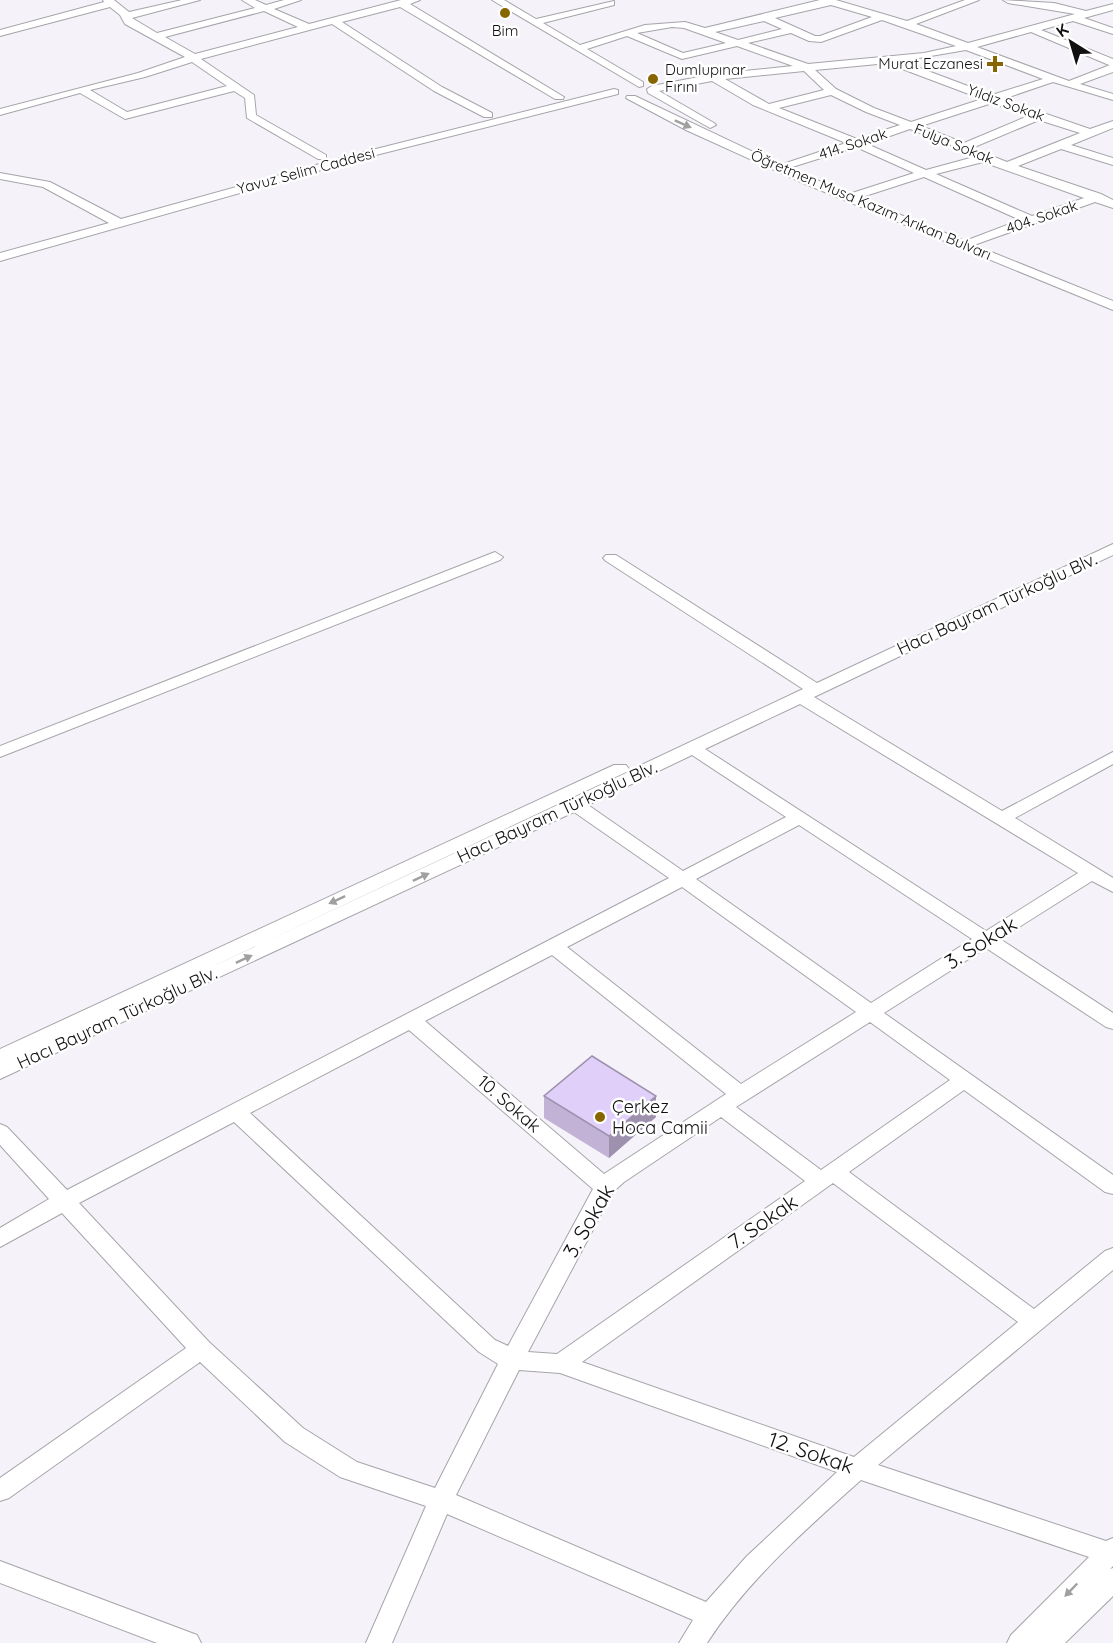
<svg xmlns="http://www.w3.org/2000/svg" width="1113" height="1643" viewBox="0 0 1113 1643" font-family="Quicksand,sans-serif">
<rect width="100%" height="100%" fill="#f5f3f9"/>
<g fill="none" stroke-linecap="round" stroke-linejoin="round">
<g stroke="#a6a4a9" stroke-width="2">
<path id="minor" d="M103,0H114L129,12L182,0H200L132,18L157,33L255,8L242,0H255L266,5L284,0H301L274,9L309,24L401,0H420L410,4L564,97L563,99H555L400,7L342,22L442,87L492,113V117H484L434,91L332,24L201,59L254,95L256,115L326,155V159H318L247,118L245,98L234,91L125,119L80,93L0,115V109L138,73L185,57L125,24L120,15L110,7L0,36V30L104,2ZM264,11L298,27L195,54L165,37ZM192,62L227,86L127,112L90,90L145,77Z
M492,0H504L536,19L614,1V5L543,23L580,45L645,25L685,22L705,28L820,0H836L907,21L965,0H979L916,24L968,43L1075,14L1008,3L1003,0L1054,3L1086,11L1113,4V10L1084,18L1113,28V34L1073,21L1041,30L1113,59V72L1080,84L1113,94V100L1053,82L1003,99L1090,129L1113,121V128L1071,145L1113,158V165L1061,149L1018,166L1101,194L1113,200V208L1095,202L974,245L1113,301V310L805,184L686,130L626,98L627,96H635L785,167L786,163L846,143L753,105L712,81L659,91L714,123L716,125L710,128L648,93L647,89L652,86L714,74L793,66L737,46L682,59L627,36L587,49L643,82V86L639,87ZM831,5L872,17L820,36H815L775,18ZM882,20L956,46L924,53L808,64L748,43L791,33L809,41L821,42ZM764,21L782,29L738,40L715,32ZM672,27L684,28L726,43L683,53L637,33ZM1031,32L1109,65H1110L1069,81L977,47ZM966,50L1043,79L992,95L901,61ZM888,63L889,64L982,99L911,122L874,108L836,89L815,70ZM804,71L824,90L769,104L725,79ZM831,95L866,112L900,125L857,139L779,108ZM992,103L1028,116L964,143L921,126ZM1039,120L1080,133L1007,162L972,148ZM910,129L947,143L974,157L926,170L867,144ZM856,147L914,173L849,194L789,168ZM983,162L1084,198L1032,216L936,174ZM924,177L1020,220L965,241L859,198Z
M614,89L618,90V94L360,159L0,261V253L109,223L43,187L0,179V173L50,182L121,219L352,155Z
M1113,544V555L814,697L1002,811L1113,752V764L1015,818L1113,878V892L1092,881L1000,939L1113,1013V1029L1106,1027L986,948L884,1013L1113,1175V1194L1105,1192L964,1090L849,1172L1034,1309L1105,1251L1113,1248V1270L878,1465L1106,1541L1113,1538V1566L1110,1569L1113,1568V1596L1065,1643H1007L1011,1635L1089,1557L861,1480C806,1529 747,1581 707,1643H679L693,1620L447,1514L392,1643H366L426,1506L340,1477L285,1442L200,1362L9,1498L0,1501V1478L186,1348L62,1213L0,1247V1228L49,1199L0,1145V1124L7,1127L67,1190L669,878L574,812L0,1079V1049L614,765H626L629,769L626,773L205,970L803,689L606,561L603,558L606,555H616L817,683ZM800,704L1078,873L986,931L705,749ZM692,755L786,817L683,871L588,805ZM799,825L972,939L871,1003L696,879ZM682,887L856,1012L741,1084L567,947ZM552,955L726,1094L604,1174L425,1021ZM870,1022L950,1080L821,1170L736,1107ZM409,1030L593,1189L508,1346L495,1340L250,1113ZM721,1117L805,1181L557,1354L528,1352L613,1192L624,1182ZM234,1122L479,1352L498,1364L435,1488L357,1462L303,1428L209,1342L79,1203ZM833,1183L1018,1322L854,1457L582,1362ZM519,1370L560,1373L837,1472L747,1556L706,1602L456,1495Z
M495,552L503,557L500,560L0,757V746Z
M0,1561L197,1635L201,1643H157L0,1583Z"/>
</g>
<use href="#minor" fill="#fff" fill-rule="evenodd"/>
</g>
<path fill="#c1b2d6" d="M544,1096H656V1117L609,1158L544,1118Z"/>
<path fill="#9d91ae" d="M656,1096V1117L609,1158V1136Z"/>
<path fill="#e0cff9" stroke="#9d91ae" stroke-width="1.5" d="M592,1056L656,1096L609,1136L544,1096Z"/>
<defs><path id="oneway-solid" d="M-6-.8H1V-3.2L6.5 0L1 3.2V.8H-6Z" transform="scale(1.5)"/></defs>
<g fill="#a0a0a0">
<use href="#oneway-solid" transform="translate(683 124) rotate(24)"/>
<use href="#oneway-solid" transform="translate(421 877) rotate(-25)"/>
<use href="#oneway-solid" transform="translate(337 900) rotate(155)"/>
<use href="#oneway-solid" transform="translate(244 959) rotate(-25)"/>
<use href="#oneway-solid" transform="translate(1071 1590) rotate(134)"/>
</g>
<g fill="#876500" stroke="#fff" stroke-width="2">
<circle cx="505" cy="13" r="6"/>
<path d="M992 55h6v6h6v6h-6v6h-6v-6h-6v-6h6z"/>
<circle cx="653" cy="79" r="6"/>
<circle cx="600" cy="1117" r="6"/>
</g>
<g text-anchor="middle" stroke-width="5" stroke-linejoin="round" paint-order="stroke">
<g font-size="15" fill="#111112" stroke="#fff">
<text x="505" y="36">Bim</text>
<text x="983" y="69" text-anchor="end">Murat Eczanesi</text>
<text x="665" y="75" text-anchor="start">Dumlupınar<tspan x="665" dy="17">Fırını</tspan></text>
</g>
<g font-size="15" fill="#111112" stroke="#fff">
<text transform="translate(1006 103) rotate(20)" y="5">Yıldız Sokak</text>
<text transform="translate(853 144) rotate(-18)" y="5">414. Sokak</text>
<text transform="translate(954 144) rotate(22)" y="5">Fulya Sokak</text>
<text transform="translate(306 171) rotate(-15)" y="5">Yavuz Selim Caddesi</text>
<text transform="translate(871 205) rotate(23)" y="5">Öğretmen Musa Kazım Arıkan Bulvarı</text>
<text transform="translate(1042 217) rotate(-19)" y="5">404. Sokak</text>
</g>
<g font-size="18" fill="#111112" stroke="#fff">
<text transform="translate(997 604) rotate(-25)" y="6">Hacı Bayram Türkoğlu Blv.</text>
<text transform="translate(557 812) rotate(-25)" y="6">Hacı Bayram Türkoğlu Blv.</text>
<text transform="translate(117 1018) rotate(-25)" y="6">Hacı Bayram Türkoğlu Blv.</text>
<text transform="translate(509 1104) rotate(41)" y="6">10. Sokak</text>
</g>
<g font-size="18" fill="#111112" stroke="#fff" text-anchor="start">
<text x="612" y="1113">Çerkez<tspan x="612" dy="21">Hoca Camii</tspan></text>
</g>
<g font-size="21" fill="#111112" stroke="#fff">
<text transform="translate(981 943) rotate(-32)" y="7">3. Sokak</text>
<text transform="translate(589 1221) rotate(-60)" y="7">3. Sokak</text>
<text transform="translate(763 1222) rotate(-35)" y="7">7. Sokak</text>
<text transform="translate(811 1453) rotate(19)" y="7">12. Sokak</text>
</g>
</g>
<g transform="translate(1071 42) rotate(323)" stroke="#ffffff" stroke-width="4.5" paint-order="stroke">
<path d="M0-4.5L10 22L0 15L-10 22Z" fill="#111112"/>
<text y="-9" font-size="16" font-weight="bold" text-anchor="middle" fill="#111112">K</text>
</g>
</svg>
